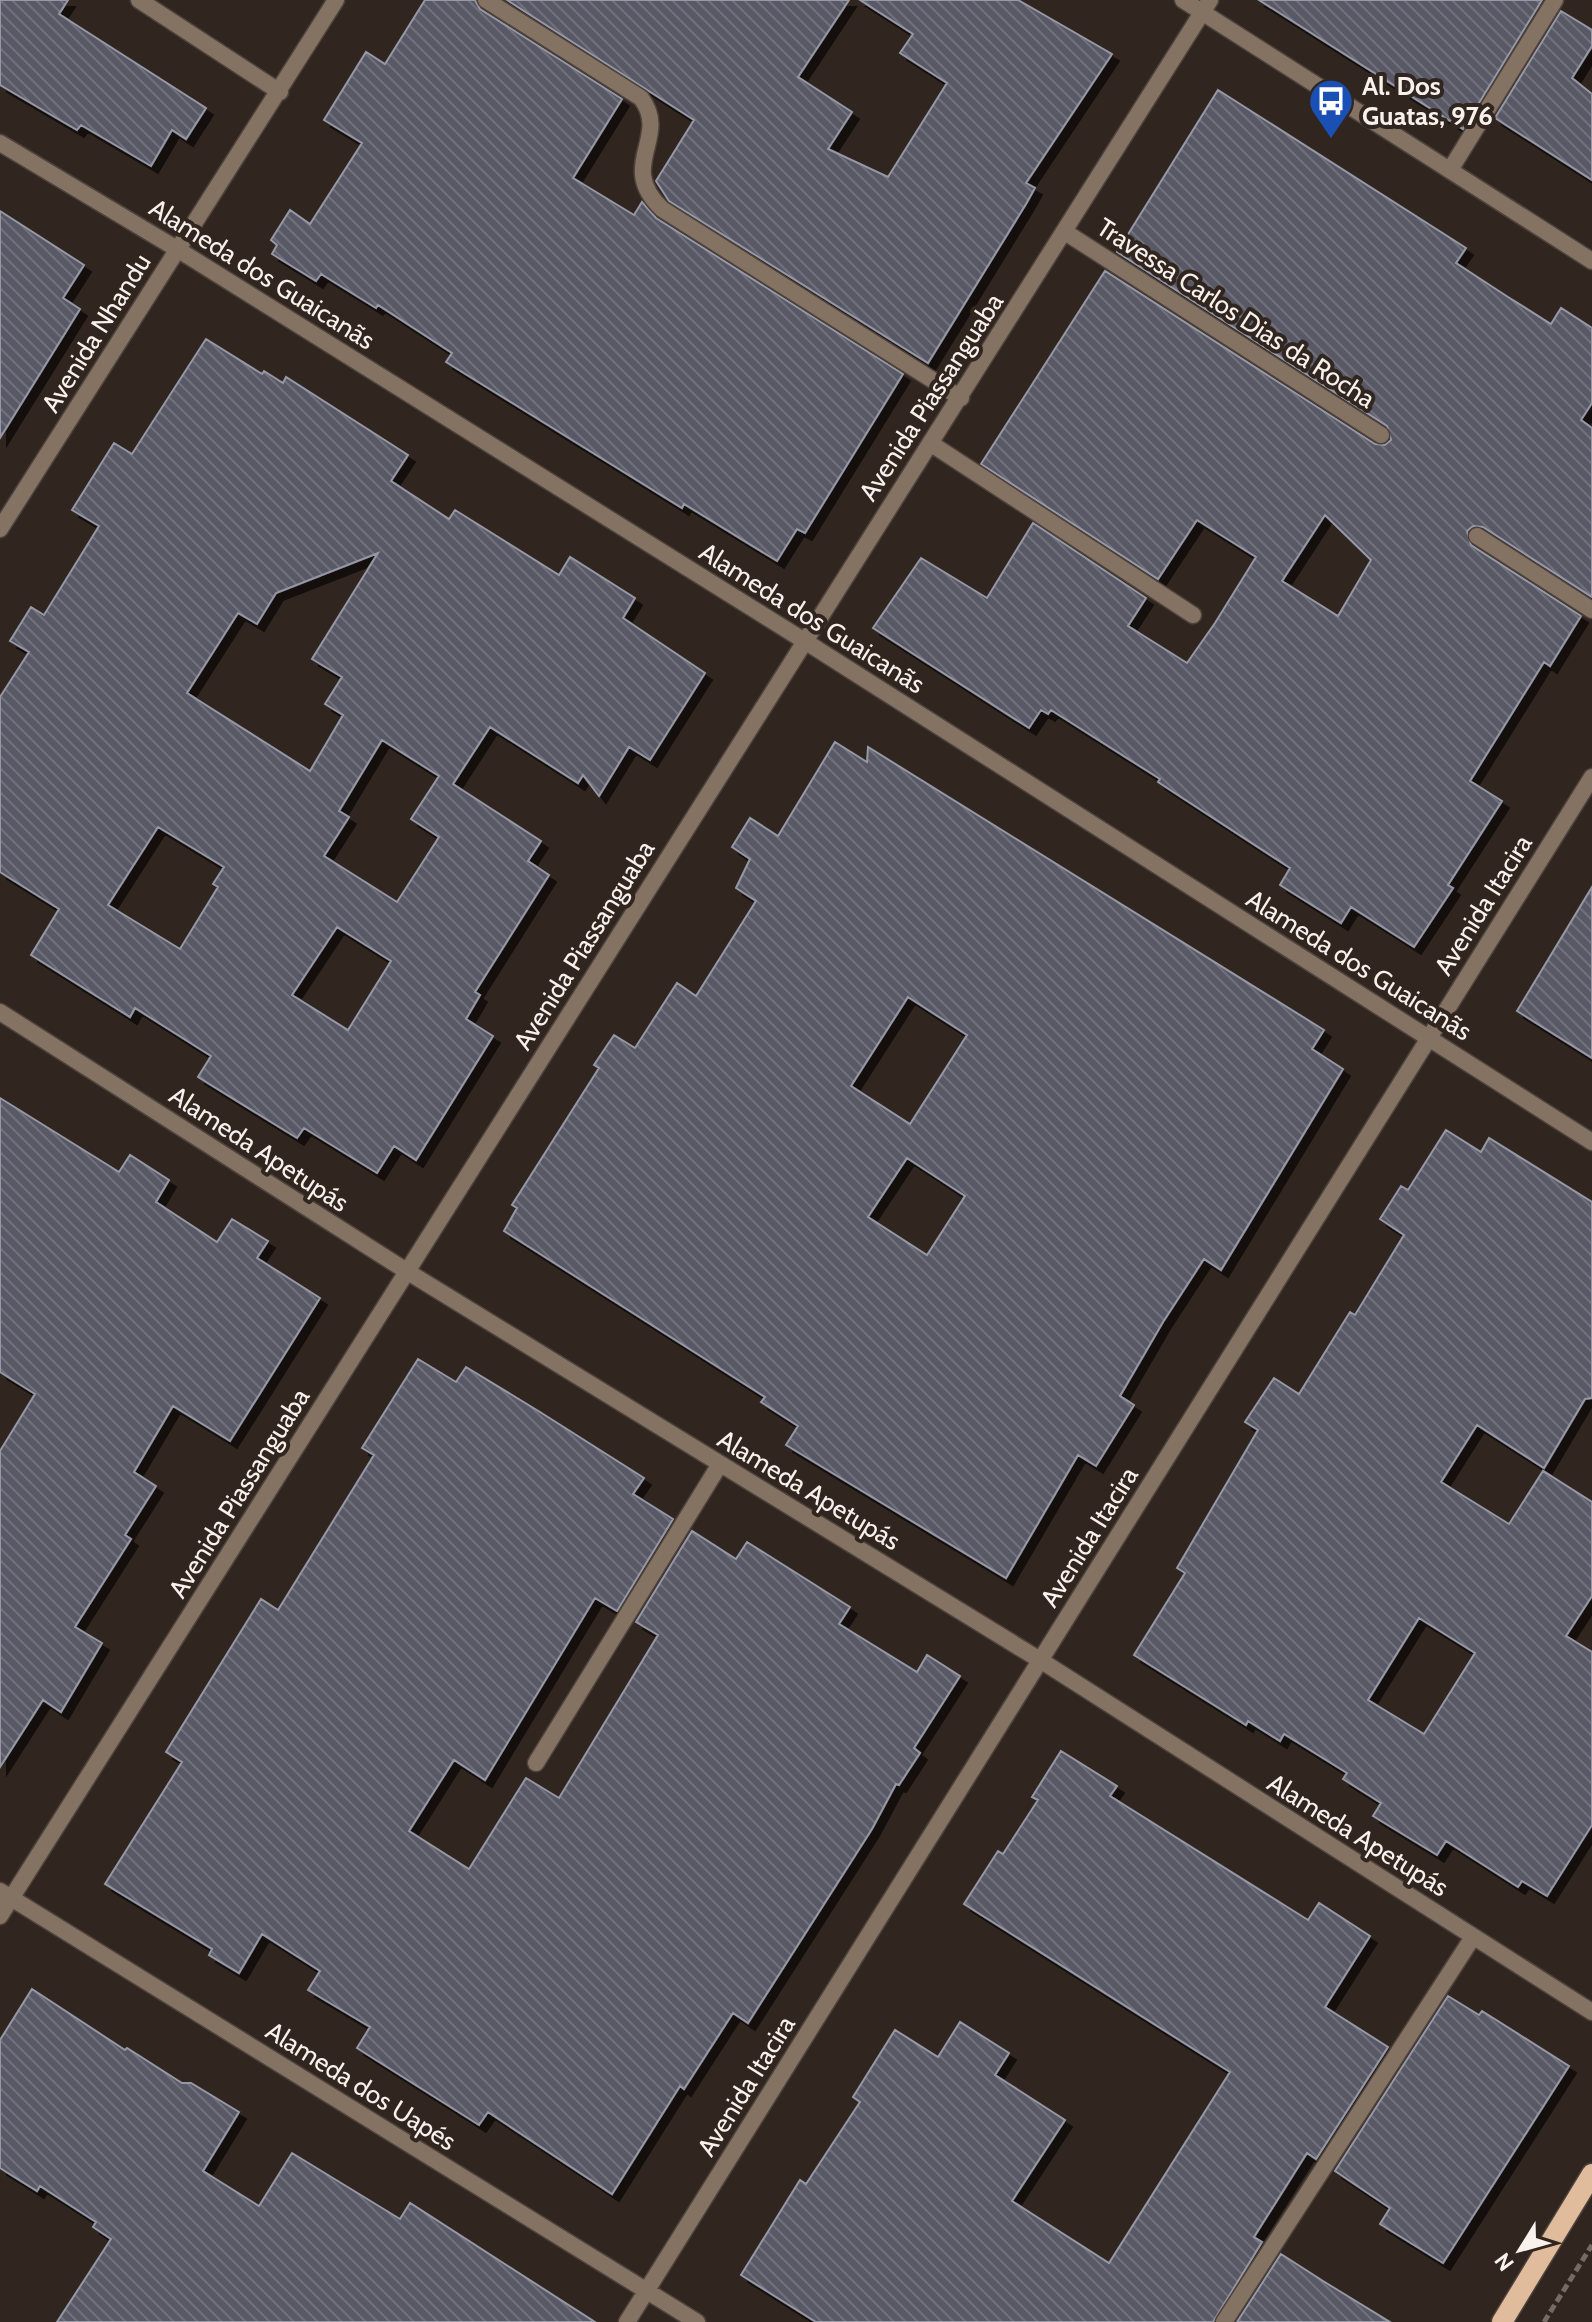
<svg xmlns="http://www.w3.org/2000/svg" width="1592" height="2322" viewBox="0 0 1592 2322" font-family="Cabin,sans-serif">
<defs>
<pattern id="building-back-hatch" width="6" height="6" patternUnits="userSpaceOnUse" patternTransform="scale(2)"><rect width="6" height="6" fill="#585966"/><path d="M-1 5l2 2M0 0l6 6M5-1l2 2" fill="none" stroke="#71717c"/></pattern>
<filter id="shadow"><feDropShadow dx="7" dy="7" stdDeviation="0" flood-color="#0009"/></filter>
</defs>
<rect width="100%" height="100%" fill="#31261f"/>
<path fill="url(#building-back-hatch)" stroke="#9698a6" stroke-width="2" fill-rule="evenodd" filter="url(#shadow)" d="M0,0H68L59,14L206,108L186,139L172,130L151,166L81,125L77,130L0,85Z
M425,0H475L480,9L622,99L573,178L634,215L642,202L656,218L903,374L805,533L797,529L777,561L684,504L682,508L446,362L452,353L378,305L376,308L321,274L316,281L272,254L277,245L271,240L290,210L310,224L362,143L324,120L366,52L385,64Z
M507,0H849L798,77L852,112L828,149L888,177L947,83L900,53L913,34L860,0H1018L1112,54L1026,183L1035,188L1026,204L928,363L669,201L656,181L694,120Z
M1259,0H1542L1463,129Z
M1561,11L1592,30V46L1572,78L1592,94V180L1495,118Z
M1218,90L1466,248L1456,263L1508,297L1551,324L1561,308L1592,328V403L1581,420L1592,428V597L1483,527L1473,526L1467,531L1471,545L1581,616L1550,666L1544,662L1470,781L1502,801L1448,885L1453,888L1414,947L1351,907L1341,923L1280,885L1290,868L1158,782L1160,779L1051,710L1048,714L1041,710L1029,728L873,628L921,558L987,598L1033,523L1146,598L1128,626L1187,663L1215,623L1256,557L1197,520L1158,579L981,464L1105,271L1375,444L1385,445L1391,440L1387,426L1117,252ZM1325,515L1371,560L1338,616L1282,581Z
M0,211L84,265L63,298L80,309L0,438Z
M206,339L262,374L264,371L283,383L286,377L408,455L391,481L449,519L455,510L559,575L570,557L635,598L623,618L705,673L650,760L629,747L599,796L583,775L578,783L490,727L453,784L541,841L528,861L549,875L475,992L480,995L466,1019L493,1036L416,1160L394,1146L377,1173L304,1128L297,1138L198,1077L211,1056L135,1008L130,1017L31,955L59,909L0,872V697L29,652L10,641L31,607L44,615L99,526L72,510L114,443L132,454ZM378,553L312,659L342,677L325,704L343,715L310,771L187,693L238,613L257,624L276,593ZM382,740L439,776L411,819L439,837L397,902L324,856L349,817L339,811ZM158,827L224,867L213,884L218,887L180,949L108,905ZM337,927L391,961L348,1030L292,995Z
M835,742L867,762L868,747L1324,1030L1312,1049L1343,1069L1221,1270L1204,1259L1163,1322L1120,1396L1134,1405L1096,1466L1078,1455L1006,1578L786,1445L798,1426L761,1402L765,1397L504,1231L517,1208L512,1205L599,1068L594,1065L614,1035L635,1048L677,983L696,996L756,901L736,888L750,859L732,847L750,818L778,836ZM908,997L967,1035L910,1124L851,1086ZM907,1158L965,1196L927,1255L868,1217Z
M1592,887V1058L1517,1011Z
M0,1098L119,1172L130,1155L169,1180L156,1202L217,1242L232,1219L268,1241L257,1258L320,1298L230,1441L173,1406L134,1472L156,1486L125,1535L131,1539L75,1627L102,1643L61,1712L43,1700L0,1767V1451L35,1394L0,1372Z
M1446,1130L1481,1152L1489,1138L1592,1202V1398L1585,1399L1544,1468L1477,1425L1441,1482L1509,1524L1543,1471L1592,1502V1596L1566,1636L1592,1652V1825L1547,1896L1522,1881L1518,1887L1446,1841L1437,1855L1373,1816L1381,1803L1343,1779L1347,1773L1284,1734L1280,1741L1248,1721L1246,1725L1134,1655L1185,1573L1177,1568L1258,1430L1245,1422L1274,1378L1299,1394L1350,1312L1355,1315L1404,1235L1380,1219L1401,1186L1408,1190ZM1419,1618L1475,1653L1424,1734L1368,1700Z
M418,1359L456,1382L466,1367L540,1412L644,1478L633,1494L673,1519L617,1611L595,1598L485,1780L454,1760L409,1831L469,1869L526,1778L559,1798L658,1635L636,1622L692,1531L736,1559L747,1542L850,1607L839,1624L917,1672L927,1655L960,1676L914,1748L920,1753L899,1785L896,1784L872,1829L748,2023L733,2013L684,2089L680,2086L612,2194L488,2112L479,2125L357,2048L370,2027L308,1990L320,1971L262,1934L239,1973L209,1955L212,1949L105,1884L182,1762L166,1752L261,1599L278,1610L374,1455L362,1448Z
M1061,1751L1117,1786L1110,1796L1308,1920L1319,1903L1370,1936L1325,2007L1388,2047L1316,2159L1307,2153L1254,2237L1262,2242L1213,2322H816L741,2275L800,2180L806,2184L860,2102L853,2097L895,2030L938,2057L960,2022L1009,2053L995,2075L1065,2120L1012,2201L1109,2263L1230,2072L964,1904L998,1851L1003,1854L1038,1800L1032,1797Z
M32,1989L125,2050L127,2048L182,2083H191L239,2112L203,2171L259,2206L292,2153L400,2219L410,2203L595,2322H57L111,2239L93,2227L96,2222L40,2186L37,2191L0,2168V2040Z
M1448,1996L1479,2015L1482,2011L1569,2066L1443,2263L1380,2224L1390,2208L1335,2171Z
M1281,2254L1323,2281L1390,2322H1237Z"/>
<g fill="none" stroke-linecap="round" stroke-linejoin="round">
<g stroke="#4d423c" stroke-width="19">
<path id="service" d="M1224,2322L1473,1937"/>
</g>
<g stroke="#4d423c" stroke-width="19">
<path id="minor" d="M139,0L280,92
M486,0L641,98C671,138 616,165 662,209L961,398
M0,143L177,249L803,640L1592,1142
M1450,170L1555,0
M1065,232L1381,435
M930,443L1193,615
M0,529L336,0
M1477,536L1592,610
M0,1012L408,1272L1040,1660L1592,2012
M536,1763L720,1464
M0,1891L697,2322
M0,1916L1210,0
M627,2322L1592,777"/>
</g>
<g stroke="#4d423c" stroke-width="19">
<path id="tertiary" d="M1183,0L1592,261"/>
</g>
<g stroke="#4d423c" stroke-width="23">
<path id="primary" d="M1502,2322L1592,2174"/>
</g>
<path stroke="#756b64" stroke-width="5" stroke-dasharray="8 4" stroke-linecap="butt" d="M1544,2322L1592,2245"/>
<use href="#service" stroke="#847263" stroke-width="16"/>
<use href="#minor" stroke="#847263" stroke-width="16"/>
<use href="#tertiary" stroke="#847263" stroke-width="16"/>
<use href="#primary" stroke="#e0bc9d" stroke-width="20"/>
</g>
<defs>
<g id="bus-pin" transform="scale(2.3)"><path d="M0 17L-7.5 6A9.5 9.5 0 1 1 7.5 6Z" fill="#1a4fb4" stroke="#31261f"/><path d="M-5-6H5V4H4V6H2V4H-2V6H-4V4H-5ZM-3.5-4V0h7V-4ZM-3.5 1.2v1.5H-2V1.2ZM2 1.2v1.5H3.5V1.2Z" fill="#fff"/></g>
</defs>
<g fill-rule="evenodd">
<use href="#bus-pin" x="1331" y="101"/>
</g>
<g text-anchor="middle" stroke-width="8" stroke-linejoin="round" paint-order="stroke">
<g font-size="26" font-weight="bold" fill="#f9f1ec" stroke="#31261f" text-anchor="start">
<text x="1362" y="95">Al. Dos<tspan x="1362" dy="30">Guatas, 976</tspan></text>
</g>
<g font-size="26" fill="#f9f1ec" stroke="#31261f">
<text transform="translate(262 274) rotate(32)" y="9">Alameda dos Guaicanãs</text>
<text transform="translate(1236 313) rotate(33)" y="9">Travessa Carlos Dias da Rocha</text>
<text transform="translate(96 333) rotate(-58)" y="9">Avenida Nhandu</text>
<text transform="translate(931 397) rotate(-57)" y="9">Avenida Piassanguaba</text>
<text transform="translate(812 618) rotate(32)" y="9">Alameda dos Guaicanãs</text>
<text transform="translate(1483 905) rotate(-58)" y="9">Avenida Itacira</text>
<text transform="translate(584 945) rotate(-58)" y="9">Avenida Piassanguaba</text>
<text transform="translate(1359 965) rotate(32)" y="9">Alameda dos Guaicanãs</text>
<text transform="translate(259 1149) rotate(33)" y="9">Alameda Apetupás</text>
<text transform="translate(809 1490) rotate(31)" y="9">Alameda Apetupás</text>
<text transform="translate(239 1493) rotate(-58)" y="9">Avenida Piassanguaba</text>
<text transform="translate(1089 1537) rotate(-58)" y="9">Avenida Itacira</text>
<text transform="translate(1358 1835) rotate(32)" y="9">Alameda Apetupás</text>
<text transform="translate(361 2086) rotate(32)" y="9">Alameda dos Uapés</text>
<text transform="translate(746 2086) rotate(-58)" y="9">Avenida Itacira</text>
</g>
</g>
<g transform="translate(1520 2250) rotate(233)" stroke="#31261f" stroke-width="6" paint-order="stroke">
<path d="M0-6L14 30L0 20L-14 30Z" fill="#f9f1ec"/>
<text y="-12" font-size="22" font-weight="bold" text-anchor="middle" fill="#f9f1ec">N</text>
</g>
</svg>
